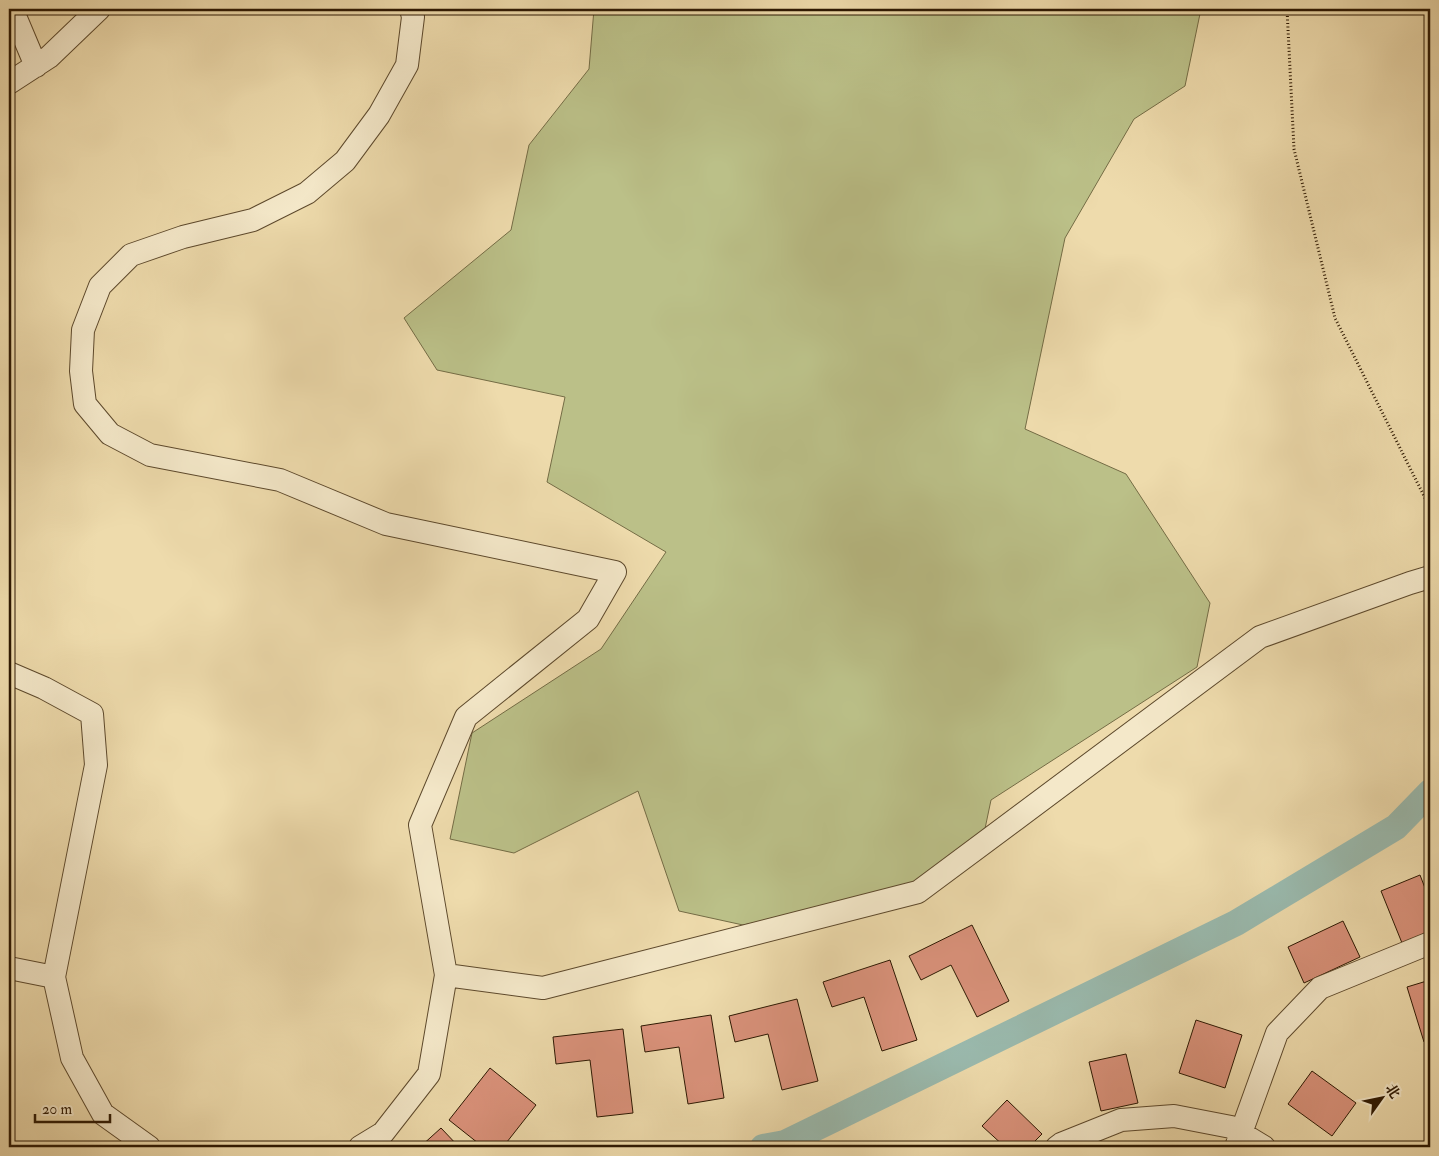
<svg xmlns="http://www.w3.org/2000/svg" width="1439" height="1156" viewBox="0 0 1439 1156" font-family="'IM FELL Double Pica','Noto Serif SC',serif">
<rect width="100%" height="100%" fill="#eedbac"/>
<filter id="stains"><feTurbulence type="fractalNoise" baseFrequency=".004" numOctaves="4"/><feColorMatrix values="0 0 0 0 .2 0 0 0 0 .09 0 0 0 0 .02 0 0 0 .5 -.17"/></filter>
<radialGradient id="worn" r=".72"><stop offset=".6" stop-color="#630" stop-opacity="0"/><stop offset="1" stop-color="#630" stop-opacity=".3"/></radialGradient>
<path fill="#bbc088" stroke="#746c45" d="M594,9H1201L1185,86L1134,119L1065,238L1025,429L1126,474L1210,603L1197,667L991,800L982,843L905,893L743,925L679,911L638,791L514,853L450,839L472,733L601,649L666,552L547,482L565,397L437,370L404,318L511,230L529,145L589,69Z"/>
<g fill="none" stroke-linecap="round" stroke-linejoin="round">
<path stroke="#9abaae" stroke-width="26" d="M763,1147L785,1143L1236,923L1396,827L1430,792"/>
</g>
<path fill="#da927b" stroke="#2d1802" d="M1420,875L1430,901V931L1402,943L1381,891Z
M1343,921L1360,957L1304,983L1288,947Z
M972,925L1009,1001L977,1017L951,965L921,980L909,956Z
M890,960L917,1040L882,1051L864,997L832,1007L823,982Z
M1430,980V1040L1424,1042L1407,987Z
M797,999L818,1081L782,1090L768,1034L735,1042L729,1016Z
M711,1015L724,1098L688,1104L679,1047L645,1052L641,1026Z
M1196,1020L1242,1035L1225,1088L1179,1073Z
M623,1029L633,1113L597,1117L590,1060L556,1064L553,1037Z
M1126,1054L1138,1103L1101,1111L1089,1062Z
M490,1068L536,1105L503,1147H483L449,1120Z
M1312,1071L1356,1103L1332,1136L1288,1104Z
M1007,1100L1042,1134L1029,1147H1005L982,1126Z
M441,1128L459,1147H420Z"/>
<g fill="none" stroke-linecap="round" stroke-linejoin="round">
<g stroke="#5d492c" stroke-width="24">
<path id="minor" d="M12,9L36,66
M9,83L49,57L99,9
M9,673L44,688L92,714L96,765L54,977L72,1058L103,1114L149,1147
M9,968L54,977
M446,975L543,988L918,892L1260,637L1410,583L1430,577
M360,1147L383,1133L429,1074L446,975L420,825L466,717L588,619L615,572L386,524L280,480L150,455L110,434L85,404L81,371L83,330L100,286L131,255L183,237L253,220L307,193L345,161L379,115L407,65L413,17L411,9
M1057,1147L1061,1144L1121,1120L1174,1116L1231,1127L1264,1147
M1236,1147L1277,1033L1320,988L1430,943"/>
</g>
<path stroke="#2d1802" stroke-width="3" stroke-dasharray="1 2.5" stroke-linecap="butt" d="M1287,9L1294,149L1335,318L1430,508"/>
<use href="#minor" stroke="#f4e8c9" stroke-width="22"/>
</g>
<rect width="1439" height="1156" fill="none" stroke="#eedbac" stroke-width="30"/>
<rect x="10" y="10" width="1419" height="1136" fill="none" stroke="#2d1802" stroke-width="2.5"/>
<rect x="15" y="15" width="1409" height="1126" fill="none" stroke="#2d1802"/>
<g transform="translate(1382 1098) rotate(57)" stroke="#f4e8c9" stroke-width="4" paint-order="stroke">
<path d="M0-4L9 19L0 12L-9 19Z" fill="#2d1802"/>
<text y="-8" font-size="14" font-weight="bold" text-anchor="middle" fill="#2d1802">北</text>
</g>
<path d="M35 1114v8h75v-8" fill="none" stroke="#2d1802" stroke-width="2.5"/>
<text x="42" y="1114" font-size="15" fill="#2d1802" stroke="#f4e8c9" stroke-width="4" paint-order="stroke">20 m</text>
<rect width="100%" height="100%" filter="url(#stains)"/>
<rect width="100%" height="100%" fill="url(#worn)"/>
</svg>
